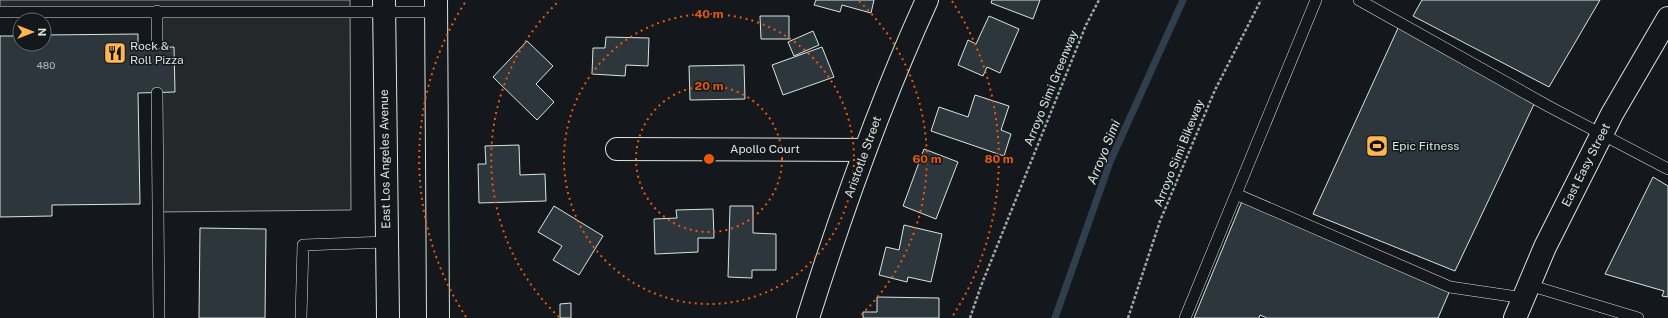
<svg xmlns="http://www.w3.org/2000/svg" width="1668" height="318" viewBox="0 0 1668 318" font-family="'Public Sans',sans-serif">
<rect width="100%" height="100%" fill="#14181c"/>
<path fill="#24282b" stroke="#939e99" d="M0,0H350L351,210L158,212L156,11L0,10Z"/>
<g fill="none" stroke-linecap="round" stroke-linejoin="round">
<path stroke="#2f3f4d" stroke-width="7" d="M1055,318L1110,162L1183,0"/>
</g>
<path fill="#2c363c" stroke="#d8e6dc" d="M816,0H874L871,13L842,5L840,12L814,5Z
M992,0H1040L1033,19L991,3Z
M1422,0H1600L1549,87L1413,16Z
M760,16H789V39H761Z
M989,16L1019,29L1000,73L987,67L983,76L958,65L968,40L976,44Z
M1399,26L1536,100L1455,271L1313,214Z
M813,31L819,45L794,56L788,42Z
M138,34V48L174,47L175,92L138,93L140,204L52,205V216L0,217V36H20V44H44V35Z
M606,37L649,38L648,66L626,65L625,76L592,74L593,48H605Z
M527,41L553,66L536,84L554,102L537,120L493,77Z
M822,47L834,77L783,95L772,65Z
M744,65L745,99L690,100L689,66Z
M975,95L1009,106L1001,130L1011,134L1004,156L931,131L939,107L968,117Z
M519,145L520,175L545,174L546,201L479,203L478,164H486L485,146Z
M924,149L958,162L936,219L903,206Z
M1653,177L1668,186V297L1662,296L1664,291L1605,274Z
M1243,199L1451,288L1438,318H1267L1260,315L1259,318H1194Z
M554,206L603,236L579,275L553,260L562,246L538,232Z
M730,206H753V233L776,234V270H752V278L728,277Z
M713,209L714,238H698V252L655,254L654,219L677,218L676,210Z
M904,225L942,234L931,282L908,277L907,282L879,275L886,247L899,250Z
M200,228L266,229L265,318H199Z
M877,297L939,298V318H863V312H877Z
M571,303V318H560V304Z"/>
<g fill="none" stroke-linecap="round" stroke-linejoin="round">
<g stroke="#d8e6dc" stroke-width="12">
<path id="service" d="M1359,0L1548,106L1668,169
M157,11V43
M0,12H436
M157,93L159,318
M1236,194L1450,287L1524,298
M1529,285L1638,318
M301,318L303,245L386,242
M1185,318L1316,0"/>
</g>
<g stroke="#d8e6dc" stroke-width="24">
<path id="minor" d="M617,149L865,150
M808,318C842,210 880,103 927,0"/>
</g>
<g stroke="#d8e6dc" stroke-width="24">
<path id="tertiary" d="M1515,318L1545,247L1612,114L1668,18"/>
</g>
<g stroke="#d8e6dc" stroke-width="24">
<path id="primary" d="M384,0L388,318
M436,0L438,318"/>
</g>
<path stroke="#9da8a2" stroke-width="2.5" stroke-dasharray="3 2" stroke-linecap="butt" d="M970,318L981,286L1086,25L1099,0
M1128,318L1160,221L1215,90L1261,0"/>
<use href="#service" stroke="#14181c" stroke-width="11"/>
<use href="#minor" stroke="#14181c" stroke-width="22"/>
<use href="#tertiary" stroke="#14181c" stroke-width="22"/>
<use href="#primary" stroke="#14181c" stroke-width="22"/>
</g>
<g fill="none" stroke="#e8590c" stroke-width="2" stroke-dasharray="2 4">
<circle cx="709" cy="159" r="73"/>
<circle cx="709" cy="159" r="145"/>
<path d="M559 317A218 218 0 0 1 559 1M859 1A218 218 0 0 1 859 317"/>
<path d="M466 317A290 290 0 0 1 466 1M952 1A290 290 0 0 1 952 317"/>
</g>
<defs>
<g id="restaurant-square" transform="scale(1.15)"><rect x="-9" y="-9" width="18" height="18" rx="4" fill="#ffb74d" stroke="#14181c"/><path d="M-5-6h1v4h1v-4h1v4h1v-4h1v5L-1.5 .5V6h-2V.5L-5-1ZM5-6V6H3V1.5H1.5Q1.5-4 5-6Z" fill="#111"/></g>
<g id="stadium-square" transform="scale(1.15)"><rect x="-9" y="-9" width="18" height="18" rx="4" fill="#ffb74d" stroke="#14181c"/><path d="M0-5a6.5 5 0 1 0 0 10a6.5 5 0 1 0 0-10ZM-3.5-1.8h7v3.6h-7Z" fill="#111"/></g>
</defs>
<g fill-rule="evenodd">
<use href="#restaurant-square" x="115" y="53"/>
<use href="#stadium-square" x="1377" y="146"/>
</g>
<g text-anchor="middle" stroke-width="3" stroke-linejoin="round" paint-order="stroke">
<g font-size="10" fill="#adbab4">
<text x="46" y="69">480</text>
</g>
<g font-size="12" fill="#d8e6dc" stroke="#14181c" text-anchor="start">
<text x="130" y="50">Rock &amp;<tspan x="130" dy="14">Roll Pizza</tspan></text>
<text x="1392" y="150">Epic Fitness</text>
</g>
<g font-size="12" fill="#d8e6dc" stroke="#14181c">
<text transform="translate(1051 88) rotate(-68)" y="4">Arroyo Simi Greenway</text>
<text x="765" y="153">Apollo Court</text>
<text transform="translate(1179 153) rotate(-68)" y="4">Arroyo Simi Bikeway</text>
<text transform="translate(863 157) rotate(-70)" y="4">Aristotle Street</text>
<text transform="translate(385 159) rotate(-91)" y="4">East Los Angeles Avenue</text>
<text transform="translate(1586 165) rotate(-63)" y="4">East Easy Street</text>
</g>
<g font-size="13" font-style="italic" fill="#d8e6dc" stroke="#14181c">
<text transform="translate(1103 152) rotate(-68)" y="5">Arroyo Simi</text>
</g>
</g>
<circle cx="709" cy="159" r="6" fill="#e8590c" stroke="#14181c" stroke-width="2"/>
<g font-size="12" text-anchor="middle" font-weight="bold" fill="#e8590c" stroke="#14181c" stroke-width="3" stroke-linejoin="round" paint-order="stroke">
<text x="709" y="18">40 m</text>
<text x="709" y="90">20 m</text>
<text x="927" y="163">60 m</text>
<text x="999" y="163">80 m</text>
</g>
<g transform="translate(32 32) rotate(90)"><circle r="19" fill="#14181c" stroke="#626a69"/>
<path d="M0-3L7 15L0 10L-7 15Z" fill="#ffb74d"/>
<text y="-6" font-size="11" font-weight="bold" text-anchor="middle" fill="#d8e6dc">N</text>
</g>
</svg>
